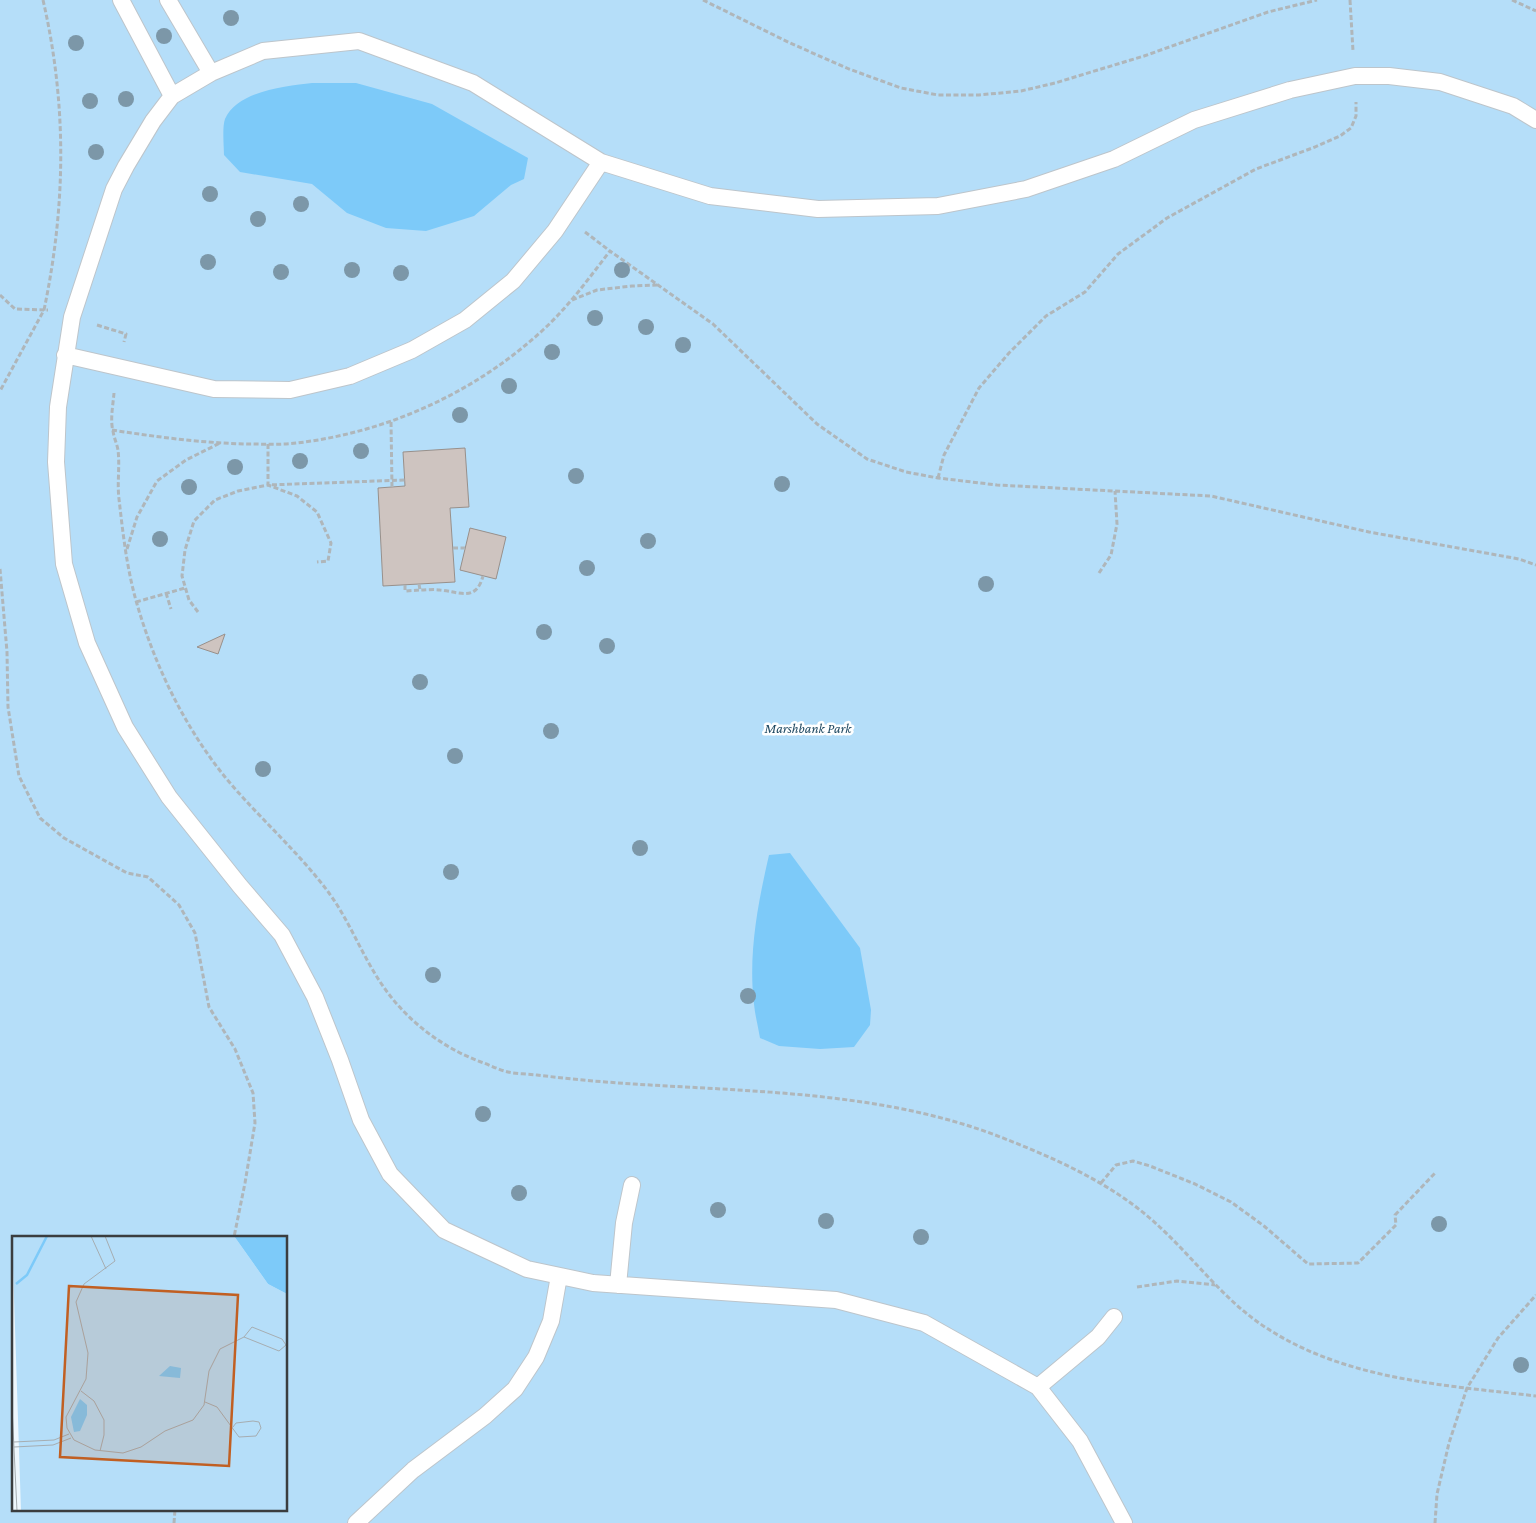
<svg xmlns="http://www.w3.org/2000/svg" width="1536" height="1523" viewBox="0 0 1536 1523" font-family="'Crimson Pro',serif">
<rect width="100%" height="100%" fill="#eef7fd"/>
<path fill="#b5def9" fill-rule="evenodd" d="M0,0H1536V1523H0ZM14,1237H286V1509H14Z"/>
<path fill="#7dcaf9" d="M312,83H356L432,104L528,158L524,179L511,185L474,216L426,231L386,228L347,213L312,184L240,172L224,155C224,146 222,127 225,119C237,91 286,86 312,83Z
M790,853L860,948L871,1010L870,1025L854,1047L820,1049L779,1046L760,1038C758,1026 755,1015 754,1004C748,954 758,903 769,855Z"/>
<path fill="#cec4c0" stroke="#98908b" d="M465,448L469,507L450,508L455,582L383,586L378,488L405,486L403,452Z
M470,528L506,537L496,579L460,570Z
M225,634L218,654L197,647Z"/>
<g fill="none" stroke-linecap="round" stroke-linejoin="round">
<g stroke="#bdc5cb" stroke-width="18">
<path id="lane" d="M121,0L172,96
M168,0L211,73
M65,355L214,389L290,390L350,376L412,350L465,320L513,281L555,231L601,162
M618,1285L624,1223L632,1185
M1038,1387L1098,1337L1114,1317
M356,1523L413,1470L485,1416L515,1389L536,1357L551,1321L559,1276
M1124,1523L1080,1441L1038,1387L924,1323L836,1300L593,1283L527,1269L444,1230L390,1174L361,1120L340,1060L315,997L282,935L240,886L169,797L125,727L87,643L64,564L56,462L58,407L72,317L114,189L126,166L153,121L172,96L211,73L263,51L359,41L473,83L601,162L710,196L818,209L938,206L1026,189L1114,159L1194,120L1290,90L1355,76H1389L1440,82L1513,106L1536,120"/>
</g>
<path stroke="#afb6ba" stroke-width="3" stroke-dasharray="5 2.5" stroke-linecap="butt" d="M43,0C67,104 66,205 44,310H48
M703,0L790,43L849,69L901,88L938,95H979L1021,91L1055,83L1144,56L1268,12L1317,0
M1350,0L1353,51
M1512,0L1536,11
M585,232L610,251
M0,295L15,309L44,310L0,391
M572,300L597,290L632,286L658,285
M97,325L126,334L124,342
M114,393C113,405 110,420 113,431C114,438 117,444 118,450C120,466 117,483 119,499C123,534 127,570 137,604C155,666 184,726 225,777C258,817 298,851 329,893C348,919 360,950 377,977C401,1016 438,1046 481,1062C490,1065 499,1070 508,1072C517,1074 528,1074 537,1075C569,1079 602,1082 634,1084C759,1092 890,1092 1008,1140C1059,1160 1111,1184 1152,1220C1191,1254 1222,1299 1265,1327C1345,1380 1444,1385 1536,1396
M391,422L392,487
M112,430C157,437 202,443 248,444C264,444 281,445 297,443C389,432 476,392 544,329C569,306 589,278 610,251L713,324L817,424L867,459L906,472L938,478L997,485L1211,496L1369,532L1519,559L1536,565
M268,444V485L405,480
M938,478L944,455L979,388L1009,353L1046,316L1085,292L1118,254L1167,218L1256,169L1315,147L1340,136L1351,128L1356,116V102
M453,548H465
M127,549L137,517L157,481L186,460L220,443
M0,569L7,652L8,707L19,776L40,818L64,838L127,873L148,877L179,905L195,933L209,1007L235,1049L253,1093L255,1123L245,1183L234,1237
M1099,573L1111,555L1117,524L1115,491
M419,584L420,590C426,590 434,589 440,590C460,592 476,602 483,576
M405,585V591L420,590
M166,593L171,609
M136,602L185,588
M198,612L189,600L182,576L185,550L194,521L215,500L238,491L268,485L297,496L317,512L331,543L328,561L317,562
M1101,1183L1116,1165L1133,1161L1150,1166L1195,1184L1231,1202L1264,1226L1308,1264L1358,1263L1396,1225L1395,1215L1436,1172
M1137,1287L1177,1281L1215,1285
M174,1523L175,1509
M1435,1523L1437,1494L1449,1443L1467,1388L1498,1338L1536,1295"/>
<use href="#lane" stroke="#fff" stroke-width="16"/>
</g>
<g fill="#7c97a8">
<circle cx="231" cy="18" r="8"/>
<circle cx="164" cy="36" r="8"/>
<circle cx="76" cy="43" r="8"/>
<circle cx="126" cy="99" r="8"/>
<circle cx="90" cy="101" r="8"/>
<circle cx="96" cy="152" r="8"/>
<circle cx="210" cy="194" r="8"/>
<circle cx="301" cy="204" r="8"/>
<circle cx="258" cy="219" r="8"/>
<circle cx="208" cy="262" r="8"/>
<circle cx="352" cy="270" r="8"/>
<circle cx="622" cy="270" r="8"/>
<circle cx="281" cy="272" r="8"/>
<circle cx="401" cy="273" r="8"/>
<circle cx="595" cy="318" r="8"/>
<circle cx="646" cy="327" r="8"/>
<circle cx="683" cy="345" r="8"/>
<circle cx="552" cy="352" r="8"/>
<circle cx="509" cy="386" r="8"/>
<circle cx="460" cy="415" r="8"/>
<circle cx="361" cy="451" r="8"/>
<circle cx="300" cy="461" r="8"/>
<circle cx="235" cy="467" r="8"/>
<circle cx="576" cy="476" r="8"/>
<circle cx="782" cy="484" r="8"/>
<circle cx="189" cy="487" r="8"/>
<circle cx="160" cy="539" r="8"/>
<circle cx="648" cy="541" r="8"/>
<circle cx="587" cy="568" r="8"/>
<circle cx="986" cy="584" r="8"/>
<circle cx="544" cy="632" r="8"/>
<circle cx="607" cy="646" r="8"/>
<circle cx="420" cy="682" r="8"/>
<circle cx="551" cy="731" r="8"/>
<circle cx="455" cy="756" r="8"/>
<circle cx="263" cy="769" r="8"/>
<circle cx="640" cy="848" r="8"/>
<circle cx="451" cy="872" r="8"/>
<circle cx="433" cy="975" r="8"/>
<circle cx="748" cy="996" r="8"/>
<circle cx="483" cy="1114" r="8"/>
<circle cx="519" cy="1193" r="8"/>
<circle cx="718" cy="1210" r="8"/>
<circle cx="826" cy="1221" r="8"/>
<circle cx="1439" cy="1224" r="8"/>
<circle cx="921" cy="1237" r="8"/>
<circle cx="1521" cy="1365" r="8"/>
</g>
<g text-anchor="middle" stroke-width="5" stroke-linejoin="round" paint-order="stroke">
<g font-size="14" font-style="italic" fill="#1f4962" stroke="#fff">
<text x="808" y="733">Marshbank Park</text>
</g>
</g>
<g transform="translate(12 1236)">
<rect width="275" height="275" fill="#eef7fd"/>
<path d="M0,0H222L256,48L275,58V274L9,275Z" fill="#b5def9"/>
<path d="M222,0H275V58L256,48ZM158,130L169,132L168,142L147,140ZM68,163L75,169V179L68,195L62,196L59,181Z" fill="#7dcaf9"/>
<path fill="none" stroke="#7dcaf9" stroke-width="2.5" d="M4,48L15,39L35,0"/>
<path fill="none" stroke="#a6adb1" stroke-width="1" d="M79,0L94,33M93,0L103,25L72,48L64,66L76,117L74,143L54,181L55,192L62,204L83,214L111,217L129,211L153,195L181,184L192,169L197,135L208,113L232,101L240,91L270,103L274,109L267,115L232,101M0,30V171L5,275M69,155L82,165L92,184V199L88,215M193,166L205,171L227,201L244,200L249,192L247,186L241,185L224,187L221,191M2,206L42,204L57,198M2,211L41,209L59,202"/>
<path fill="#c15f22" fill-opacity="0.15" stroke="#c15f22" stroke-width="2.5" d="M57,50L226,59L217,230L48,221Z"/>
<rect width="275" height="275" fill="none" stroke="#3a3d3f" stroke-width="2.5"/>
</g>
</svg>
